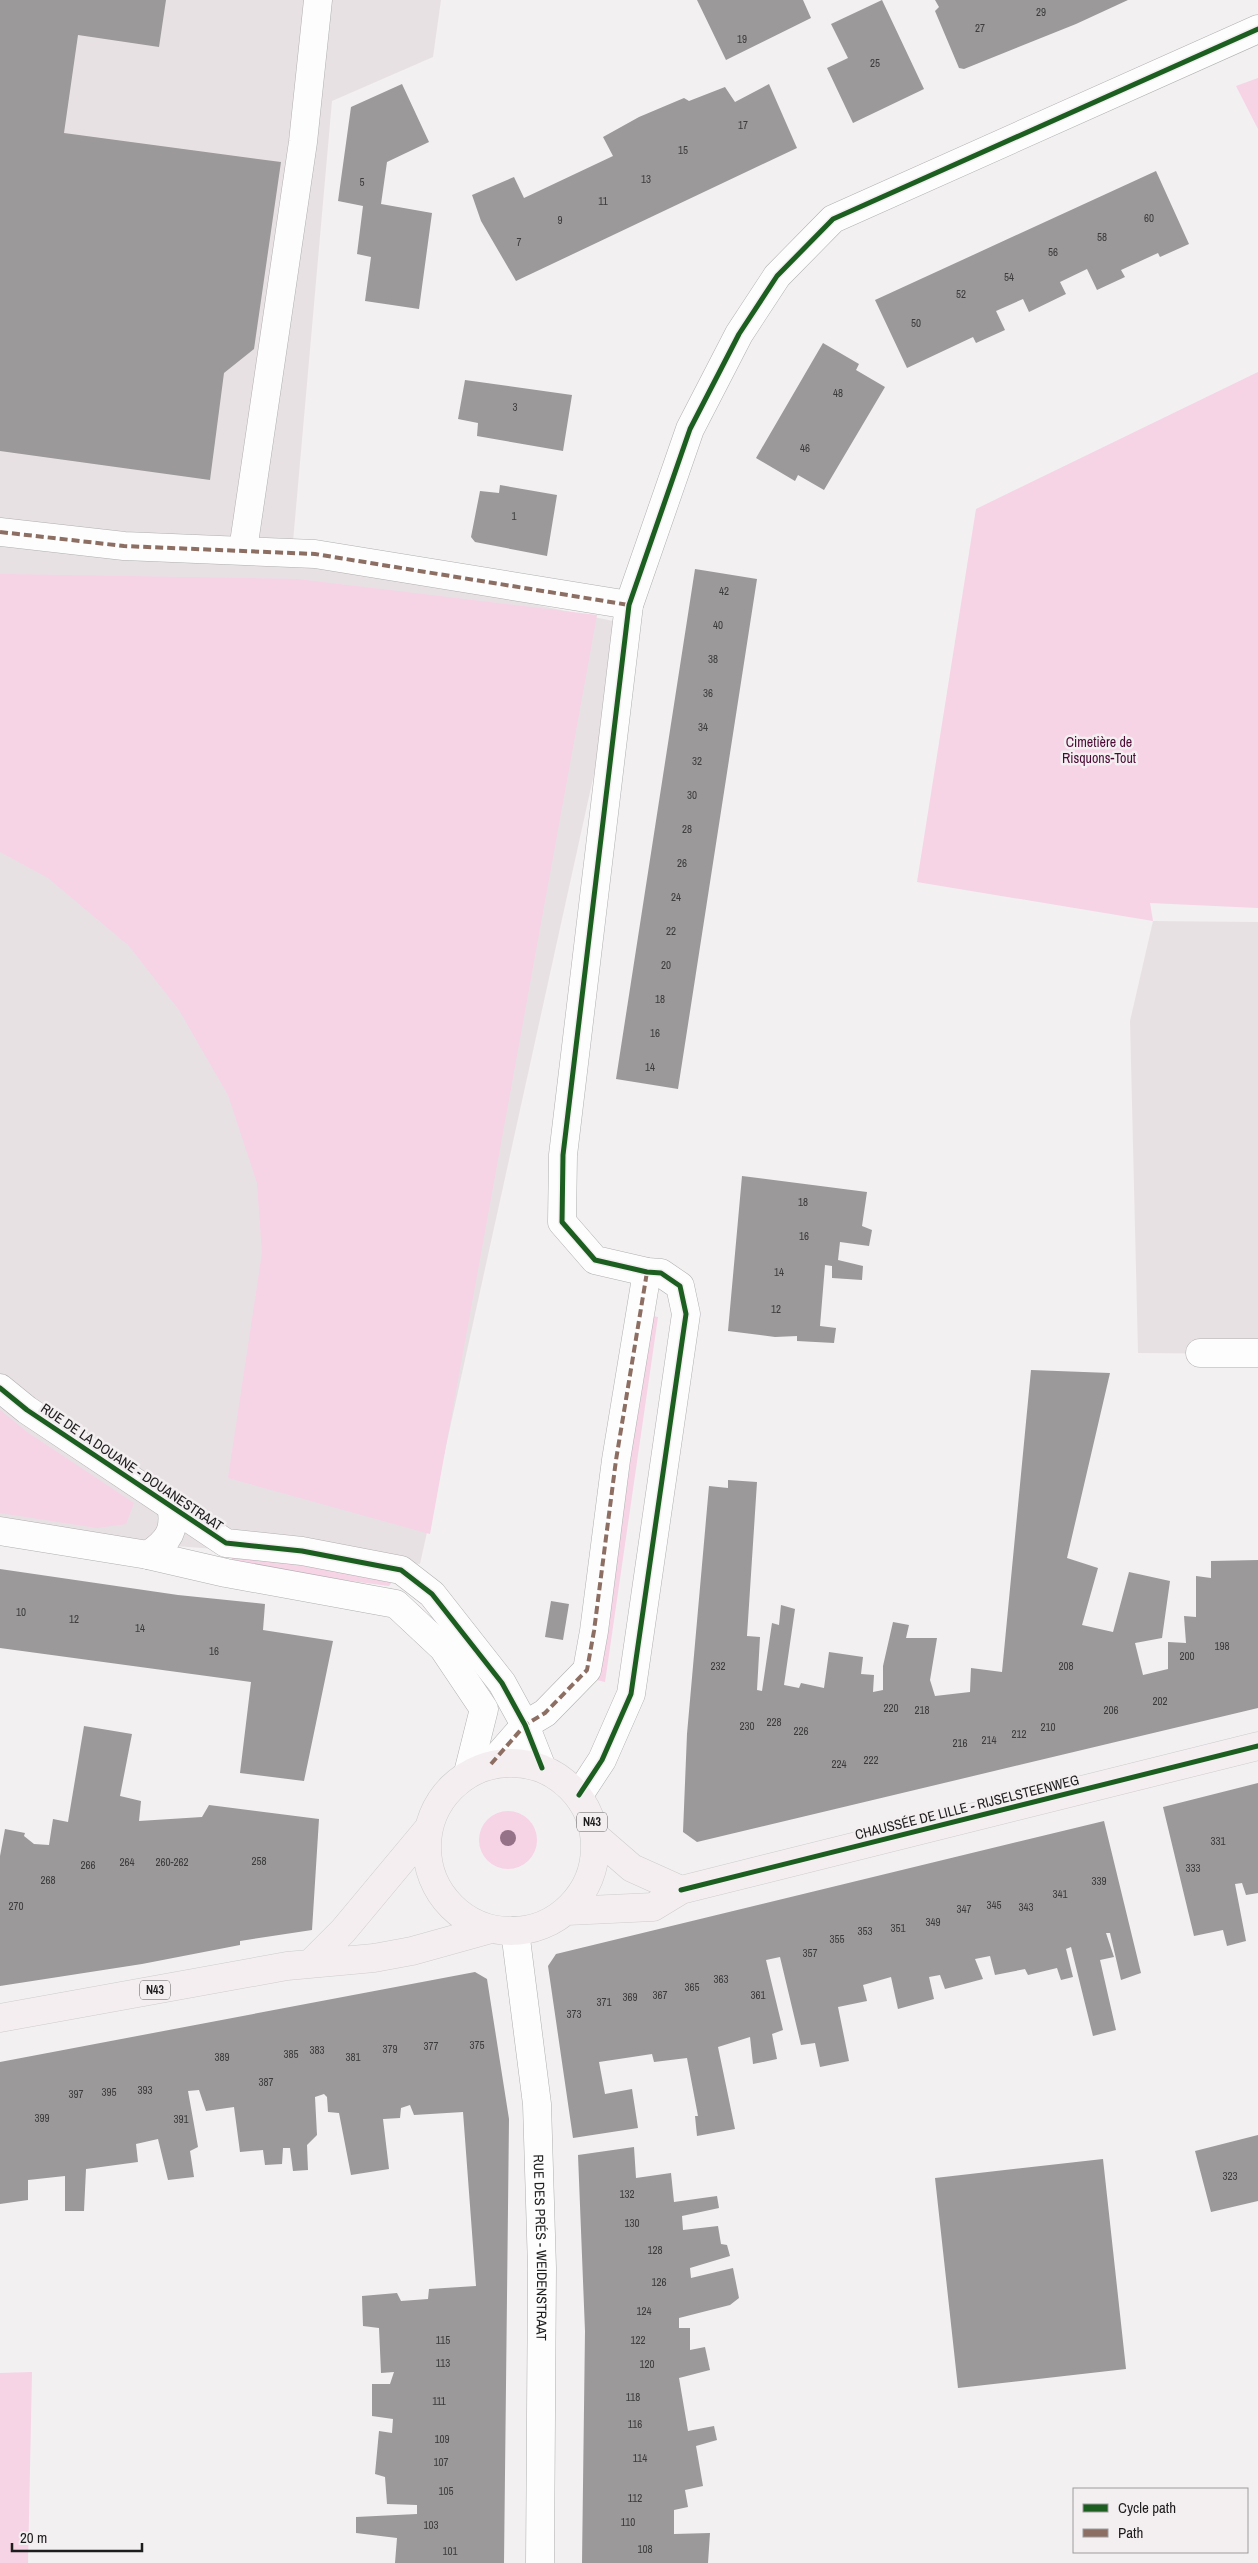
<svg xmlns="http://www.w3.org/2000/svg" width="1258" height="2563" viewBox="0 0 1258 2563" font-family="'Archivo Narrow',sans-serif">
<rect width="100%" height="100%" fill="#f2f0f1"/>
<path fill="#e8e1e4" d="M0,0H441L433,57L332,101L292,553L627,624L420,1564L0,1533Z
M1153,921L1258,922V1354L1138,1353L1130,1021Z"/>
<path fill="#f6d3e5" d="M1258,78V129L1236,86Z
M1258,372V908L1150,903L1153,921L917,882L976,509Z
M0,574L297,579L597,615L430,1534L228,1478L262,1253L257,1183L228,1095L179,1010L129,946L48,878L0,852Z
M646,1315L658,1317L605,1682L593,1679Z
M0,1410L27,1432L134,1503L126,1524L97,1528L0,1513Z
M233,1552L395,1578L389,1586L231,1565Z
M479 1840a29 29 0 1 1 58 0a29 29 0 1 1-58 0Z
M32,2372L28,2563H0V2373Z"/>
<path fill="#9b999a" d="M0,0H166L159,47L78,35L64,133L281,162L254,349L224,373L210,480L0,451Z
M697,0H803L811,18L726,60Z
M882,0L924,89L853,123L827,68L848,58L831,24Z
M935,0H1128L1076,24L964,69L959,68L935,11L939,7Z
M402,84L429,142L387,162L381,204L432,213L419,309L365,301L371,257L357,254L363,206L338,201L351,107Z
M769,84L797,148L516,281L481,221L472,195L514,177L524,198L613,156L603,137L639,117L684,98L689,101L725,87L735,102Z
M1156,171L1189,244L1160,257L1158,253L1121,270L1125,277L1097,290L1087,269L1060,282L1066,294L1029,312L1023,299L996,311L1005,330L976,343L973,337L907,368L875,300Z
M823,343L859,364L856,370L885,387L824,490L798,475L795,481L756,458Z
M465,380L572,395L563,451L477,436L478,423L458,419Z
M500,485L557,495L547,556L475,542L471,537L480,491L499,493Z
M695,569L757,579L678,1089L616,1079Z
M742,1176L867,1192L862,1226L872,1230L869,1246L840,1242L838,1260L863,1266L862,1280L832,1278V1266L825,1265L820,1326L836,1328L834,1343L797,1341V1336L775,1337L728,1331Z
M1031,1370L1110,1373L1067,1558L1098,1568L1082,1625L1113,1632L1129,1572L1170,1581L1162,1638L1135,1643L1143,1675L1168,1669V1642L1186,1643L1184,1616L1196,1617V1576L1211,1578V1561L1258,1560V1708L697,1842L683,1832L687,1734L709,1486L728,1488V1480L757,1482L747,1636L760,1637L757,1690L762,1691L772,1623L779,1625L781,1605L795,1609L784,1685L799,1688L801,1683L824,1688L829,1652L863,1657L861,1674L874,1675L873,1692L883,1690V1666L893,1622L909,1625L906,1638H937L930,1680L935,1696L970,1692L971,1668L1002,1672Z
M0,1569L178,1595L265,1604L263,1630L333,1641L304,1781L240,1773L251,1682L0,1648Z
M551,1601L569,1604L563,1640L545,1637Z
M84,1726L132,1734L120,1796L141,1801L139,1821L202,1817L209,1805L319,1819L312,1930L240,1941V1945L142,1964L0,1986V1856L5,1829L25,1833L24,1836L34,1844L49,1845L53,1819L68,1822Z
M1258,1783V1893L1246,1895L1242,1883L1235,1884L1246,1941L1227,1946L1223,1930L1194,1936L1163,1807Z
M1104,1821L1141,1973L1121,1980L1110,1933H1106L1114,1957L1100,1960L1116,2030L1093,2036L1071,1947L1066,1949L1073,1977L1061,1980L1057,1968L1028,1975L1025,1969L995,1975L990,1956L975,1959L983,1979L945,1989L940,1975L929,1977L934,1999L898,2009L891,1977L863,1985L867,2001L838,2007L849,2061L820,2067L815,2043L801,2045L780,1957L766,1960L783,2030L772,2034L777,2059L753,2064L750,2037L718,2047L735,2129L697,2136L695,2116H698L687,2058L654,2062L652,2054L599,2062L605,2094L632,2089L638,2128L573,2138L548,1966L556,1954Z
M475,1972L487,1979L509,2119L504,2563H395L397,2538L356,2533V2517L417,2514V2505L387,2504L385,2477L375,2474L379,2431L392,2433L393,2419L372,2416V2384H390L394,2372L381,2373L379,2328L363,2326L362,2296L397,2293L401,2301L428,2299L429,2289L476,2286L463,2112L414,2115L410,2105L401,2108L400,2118L383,2119L389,2169L351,2175L339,2113L328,2112L327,2097L324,2094L315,2097L317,2135L307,2145L308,2170L293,2171L290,2148H283L282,2164L265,2165L263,2150L240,2152L234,2107L206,2111L199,2090L188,2091L198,2147L190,2151L194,2177L168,2180L158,2139L136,2144L138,2162L86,2169L84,2211H65V2176L28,2180V2200L0,2204V2062Z
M1258,2135V2201L1211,2212L1195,2151Z
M634,2147L636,2178L671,2173L674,2202L717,2196L719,2208L682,2216L683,2230L718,2226L721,2244L727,2245L730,2256L690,2268L691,2278L733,2268L739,2298L730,2305L679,2318V2328H690V2350L705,2347L710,2370L679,2378L688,2431L714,2426L717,2440L696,2446L703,2486L685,2490L688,2507L674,2510V2534L710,2533L708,2563H582L585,2331L578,2155Z
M1103,2159L1126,2369L958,2388L935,2178Z"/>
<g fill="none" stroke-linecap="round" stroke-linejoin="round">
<g stroke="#b0afb0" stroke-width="29">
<g id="minor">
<path d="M0,532L124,546L315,554L629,605"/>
<path d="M243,550L303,142L318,0"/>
<path d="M1200,1353H1258"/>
<path d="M0,1388L27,1410L226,1543L302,1551L401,1570L432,1594L502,1683L525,1725L542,1768"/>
<path d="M0,1531L148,1555L226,1573L396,1604L443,1648L484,1709L468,1773"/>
<path d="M148,1555C169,1541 176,1530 171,1505"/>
<path d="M491,1764L525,1725L545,1713L587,1670L594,1631L616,1460L647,1272"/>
<path d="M579,1795L602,1760L631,1694L686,1314L680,1286L661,1273L647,1272L595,1260L562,1222L563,1155L629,605L690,429L739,334L777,276L833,219L1258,29"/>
<path id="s1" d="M515,1931L537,2104L542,2268L540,2563"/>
</g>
</g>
<g stroke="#cdcccd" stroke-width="29">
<path id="primary" d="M427 1847a84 84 0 1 1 168 0a84 84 0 1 1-168 0Z
M595,1836L632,1868L681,1890
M567,1911L653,1907L681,1890L1258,1746
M311,1963L343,1931L428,1829
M0,2018L287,1966L374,1958L412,1951L491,1929"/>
</g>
<use href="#minor" stroke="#fdfdfd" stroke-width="28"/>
<use href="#primary" stroke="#f4eef1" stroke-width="28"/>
<path stroke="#8d6e63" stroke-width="4" stroke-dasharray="8 4" stroke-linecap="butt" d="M0,532L124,546L315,554L629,605V608
M491,1764L525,1725L545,1713L587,1670L594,1631L616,1460L647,1272"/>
<g stroke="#f3eff1" stroke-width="8">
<path id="cycleway" d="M0,1388L27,1410L226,1543L302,1551L401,1570L432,1594L502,1683L525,1725L542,1768
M579,1795L602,1760L631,1694L686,1314L680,1286L661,1273L647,1272L595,1260L562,1222L563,1155L629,605L690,429L739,334L777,276L833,219L1258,29
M681,1890L1258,1746"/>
</g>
<use href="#cycleway" stroke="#1b5e20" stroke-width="5"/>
</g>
<circle fill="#967289" cx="508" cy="1838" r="8"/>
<g text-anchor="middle" stroke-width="5" stroke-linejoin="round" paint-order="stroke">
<g font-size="11" fill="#3d3c3d">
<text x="1041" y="16">29</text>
<text x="980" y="32">27</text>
<text x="742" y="43">19</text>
<text x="875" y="67">25</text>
<text x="743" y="129">17</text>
<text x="683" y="154">15</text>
<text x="646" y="183">13</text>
<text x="362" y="186">5</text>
<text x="603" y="205">11</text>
<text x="1149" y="222">60</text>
<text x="560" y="224">9</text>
<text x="1102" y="241">58</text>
<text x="519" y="246">7</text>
<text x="1053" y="256">56</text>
<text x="1009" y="281">54</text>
<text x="961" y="298">52</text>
<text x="916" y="327">50</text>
<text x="838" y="397">48</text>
<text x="515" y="411">3</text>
<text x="805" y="452">46</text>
<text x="514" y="520">1</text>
<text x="724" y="595">42</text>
<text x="718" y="629">40</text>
<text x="713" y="663">38</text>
<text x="708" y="697">36</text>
<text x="703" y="731">34</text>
<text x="697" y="765">32</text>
<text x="692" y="799">30</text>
<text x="687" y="833">28</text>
<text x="682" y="867">26</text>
<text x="676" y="901">24</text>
<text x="671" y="935">22</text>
<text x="666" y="969">20</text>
<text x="660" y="1003">18</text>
<text x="655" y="1037">16</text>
<text x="650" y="1071">14</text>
<text x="803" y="1206">18</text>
<text x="804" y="1240">16</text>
<text x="779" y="1276">14</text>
<text x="776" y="1313">12</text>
<text x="21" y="1616">10</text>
<text x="74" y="1623">12</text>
<text x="140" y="1632">14</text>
<text x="1222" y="1650">198</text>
<text x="214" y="1655">16</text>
<text x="1187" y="1660">200</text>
<text x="718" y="1670">232</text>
<text x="1066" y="1670">208</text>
<text x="1160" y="1705">202</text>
<text x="891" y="1712">220</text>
<text x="922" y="1714">218</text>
<text x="1111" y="1714">206</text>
<text x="774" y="1726">228</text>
<text x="747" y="1730">230</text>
<text x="1048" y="1731">210</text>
<text x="801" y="1735">226</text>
<text x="1019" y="1738">212</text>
<text x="989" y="1744">214</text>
<text x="960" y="1747">216</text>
<text x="871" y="1764">222</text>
<text x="839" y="1768">224</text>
<text x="1218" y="1845">331</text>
<text x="259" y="1865">258</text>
<text x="127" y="1866">264</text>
<text x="172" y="1866">260-262</text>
<text x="88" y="1869">266</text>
<text x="1193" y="1872">333</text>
<text x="48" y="1884">268</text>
<text x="1099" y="1885">339</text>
<text x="1060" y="1898">341</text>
<text x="994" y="1909">345</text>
<text x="16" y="1910">270</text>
<text x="1026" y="1911">343</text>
<text x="964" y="1913">347</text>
<text x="933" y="1926">349</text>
<text x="898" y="1932">351</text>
<text x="865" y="1935">353</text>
<text x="837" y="1943">355</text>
<text x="810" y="1957">357</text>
<text x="721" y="1983">363</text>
<text x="692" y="1991">365</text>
<text x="660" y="1999">367</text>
<text x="758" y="1999">361</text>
<text x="630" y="2001">369</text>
<text x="604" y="2006">371</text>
<text x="574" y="2018">373</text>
<text x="477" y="2049">375</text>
<text x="431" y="2050">377</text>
<text x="390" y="2053">379</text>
<text x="317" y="2054">383</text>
<text x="291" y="2058">385</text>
<text x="222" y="2061">389</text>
<text x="353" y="2061">381</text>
<text x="266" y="2086">387</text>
<text x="145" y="2094">393</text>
<text x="109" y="2096">395</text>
<text x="76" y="2098">397</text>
<text x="42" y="2122">399</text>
<text x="181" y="2123">391</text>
<text x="1230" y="2180">323</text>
<text x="627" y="2198">132</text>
<text x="632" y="2227">130</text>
<text x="655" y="2254">128</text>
<text x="659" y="2286">126</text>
<text x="644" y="2315">124</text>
<text x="443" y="2344">115</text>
<text x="638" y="2344">122</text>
<text x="443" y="2367">113</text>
<text x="647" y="2368">120</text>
<text x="633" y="2401">118</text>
<text x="439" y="2405">111</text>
<text x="635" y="2428">116</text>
<text x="442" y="2443">109</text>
<text x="640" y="2462">114</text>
<text x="441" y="2466">107</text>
<text x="446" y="2495">105</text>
<text x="635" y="2502">112</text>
<text x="628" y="2526">110</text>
<text x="431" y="2529">103</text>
<text x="645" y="2553">108</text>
<text x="450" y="2555">101</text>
</g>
<g fill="#f3eff1" stroke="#5e5c5d" stroke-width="1">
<rect x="577" y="1812.5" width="30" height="19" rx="4"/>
<rect x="140" y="1980.5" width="30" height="19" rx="4"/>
</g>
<g font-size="12" font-weight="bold" fill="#1e1d1e">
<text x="592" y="1826">N43</text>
<text x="155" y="1994">N43</text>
</g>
<g font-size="14" fill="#4b0a34" stroke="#f3eff1">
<text x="1099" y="747">Cimetière de<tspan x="1099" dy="16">Risquons-Tout</tspan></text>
</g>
<g font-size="14" fill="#1e1d1e" stroke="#f3eff1">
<text transform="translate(132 1467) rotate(34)" y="5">RUE DE LA DOUANE - DOUANESTRAAT</text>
<text transform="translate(967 1807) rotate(-14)" y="5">CHAUSSÉE DE LILLE - RIJSELSTEENWEG</text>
<text dy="5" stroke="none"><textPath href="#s1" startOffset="318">RUE DES PRÉS - WEIDENSTRAAT</textPath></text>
</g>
</g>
<rect x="1073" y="2488" width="175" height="65" fill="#f3eff1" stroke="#9e9b9d"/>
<rect x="1083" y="2504" width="25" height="8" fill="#1b5e20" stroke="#9e9b9d"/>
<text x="1118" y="2513" font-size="15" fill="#1e1d1e">Cycle path</text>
<rect x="1083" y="2529" width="25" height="8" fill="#8d6e63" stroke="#9e9b9d"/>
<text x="1118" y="2538" font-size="15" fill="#1e1d1e">Path</text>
<path d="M12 2543v8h130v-8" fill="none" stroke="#1e1d1e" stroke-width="2.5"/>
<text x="20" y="2543" font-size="15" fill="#1e1d1e" stroke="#f3eff1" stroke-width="4" paint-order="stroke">20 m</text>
</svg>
